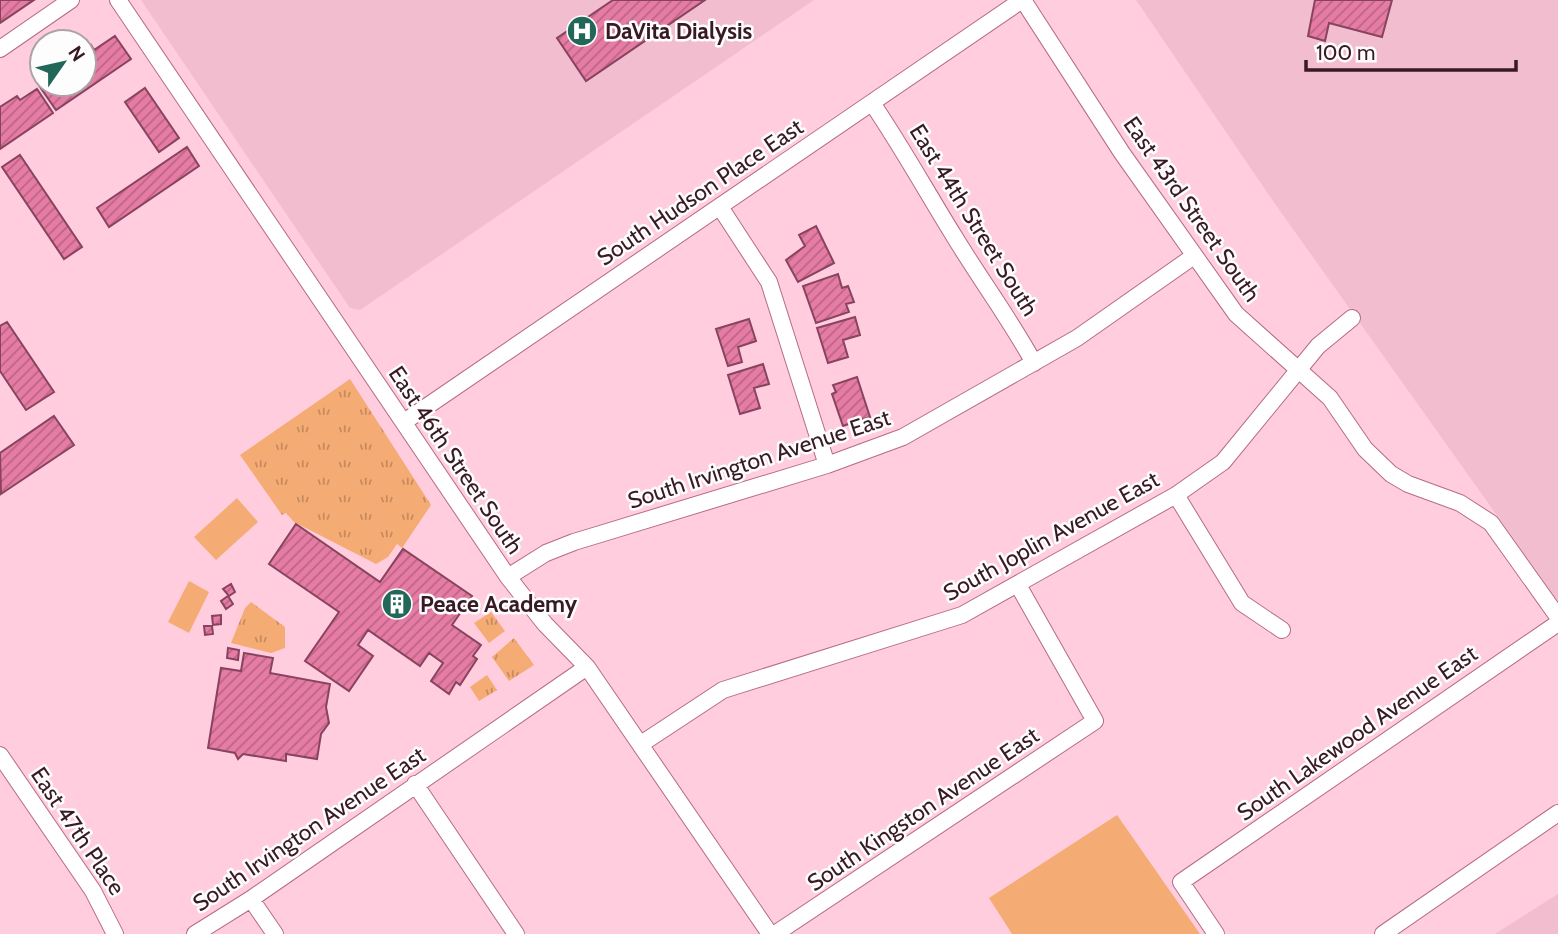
<svg xmlns="http://www.w3.org/2000/svg" width="1558" height="934" viewBox="0 0 1558 934" font-family="Cabin,sans-serif">
<defs>
<pattern id="park-tufts" width="24" height="20" patternUnits="userSpaceOnUse" patternTransform="scale(1.75)"><rect width="24" height="20" fill="#f5ab74"/><path d="M3 7l-1-3M5 7V3M7 7l1-3M15 17l-1-3M17 17v-4M19 17l1-3" fill="none" stroke="#c78a5f"/></pattern>
<pattern id="building-hatch" width="6" height="6" patternUnits="userSpaceOnUse" patternTransform="scale(1.75)"><rect width="6" height="6" fill="#e67ca4"/><path d="M-1 1l2-2M0 6l6-6M5 7l2-2" fill="none" stroke="#bb6585"/></pattern>
</defs>
<rect width="100%" height="100%" fill="#ffcddd"/>
<path fill="#f2bdce" d="M141,0H814L360,310L350,308Z
M1136,0H1558V601L1273,201Z
M1558,894V934H1495Z"/>
<path fill="#f5ab74" d="M237,498L258,522L216,560L194,537Z
M189,581L209,592L189,633L168,622Z
M1117,815L1200,934H1012L989,898Z"/>
<path fill="url(#park-tufts)" d="M350,379L431,505L402,548L397,544L388,557L376,564L294,522L286,513L282,515L240,455Z
M251,602L285,627V648L271,653L231,643L245,608Z
M491,612L505,631L489,643L474,623Z
M514,638L534,665L509,681L492,657Z
M487,675L497,690L479,701L470,687Z"/>
<path fill="url(#building-hatch)" stroke="#88435e" stroke-width="2" d="M0,0H34L0,23Z
M613,0H705L586,81L557,38Z
M1315,0H1392L1382,37L1329,23L1325,41L1308,36Z
M115,36L131,59L56,110L40,87L84,84V50L91,45L94,50Z
M145,88L179,138L159,152L125,102Z
M37,89L53,113L0,149V107L17,96L20,100Z
M187,147L199,166L109,227L97,208Z
M20,155L82,247L64,259L2,167Z
M816,226L834,263L798,282L786,260L805,246L799,235Z
M838,274L842,288L848,286L854,302L846,304L849,312L816,323L803,286Z
M855,317L860,335L843,340L848,357L828,363L817,328Z
M749,319L756,341L738,347L742,362L728,366L716,329Z
M7,322L54,392L26,410L0,371V326Z
M763,364L769,384L754,388L760,408L740,414L728,375Z
M857,377L870,417L843,426L832,394L836,392L833,385Z
M54,416L74,445L1,494L0,453Z
M296,524L380,582L403,549L472,596L452,625L481,645L473,656L477,659L460,685L456,682L449,694L431,681L443,663L429,653L420,666L368,630L358,645L373,656L349,691L305,661L339,612L269,564Z
M231,584L235,592L229,596L223,589Z
M228,596L233,604L226,609L221,601Z
M221,615V624L213,625L212,616Z
M204,626H212L213,634L205,635Z
M228,648L239,650L238,660L227,658Z
M244,653L273,658L270,673L330,684L326,707L329,723L321,734L317,759L286,754V761L243,754L238,759L235,753L208,748L221,668L241,671Z"/>
<g fill="none" stroke-linecap="round" stroke-linejoin="round">
<g stroke="#b56b86" stroke-width="18">
<path id="minor" d="M118,0L508,577L545,624L587,667L770,934
M1023,0L1122,153L1236,314L1330,398L1365,449L1391,474L1408,484L1460,503L1491,523L1558,617
M0,49L71,0
M872,103C902,147 926,191 954,236C980,279 1010,319 1034,363
M720,207L769,282L827,465
M404,422L1022,0
M1176,495L1242,603L1282,630
M508,577L546,553L574,542L827,465L903,437L1077,338L1194,256
M641,744L723,690L962,615L1176,495L1223,462L1318,346L1352,318
M0,755L93,891L115,934
M415,784L516,934
M251,899L275,934
M195,934L251,899L587,667
M775,934L1095,721L1018,585
M1216,934L1181,882L1558,623
M1383,934L1558,813"/>
</g>
<use href="#minor" stroke="#fff" stroke-width="16"/>
</g>
<defs>
<g id="hospital-disc" transform="scale(1.575)"><circle r="9.5" fill="#226759" stroke="#fdfdfd"/><path d="M-5-5h3v3.5h4V-5h3V5h-3V1.5h-4V5h-3Z" fill="#fff"/></g>
<g id="building-disc" transform="scale(1.575)"><circle r="9.5" fill="#226759" stroke="#fdfdfd"/><path d="M-4-6H4V6H1V3H-1V6H-4ZM-2.5-4.3h1.7v1.8h-1.7ZM.8-4.3h1.7v1.8H.8ZM-2.5-1h1.7V.8h-1.7ZM.8-1h1.7V.8H.8Z" fill="#fff"/></g>
</defs>
<g fill-rule="evenodd">
<use href="#hospital-disc" x="582" y="31"/>
<use href="#building-disc" x="397" y="604"/>
</g>
<g text-anchor="middle" stroke-width="5" stroke-linejoin="round" paint-order="stroke">
<g font-size="23" font-weight="bold" fill="#381a25" stroke="#fdfdfd" text-anchor="start">
<text x="605" y="39">DaVita Dialysis</text>
<text x="420" y="612">Peace Academy</text>
</g>
<g font-size="23" fill="#381a25" stroke="#fdfdfd">
<text transform="translate(700 192) rotate(-34)" y="8">South Hudson Place East</text>
<text transform="translate(1192 209) rotate(55)" y="8">East 43rd Street South</text>
<text transform="translate(974 220) rotate(58)" y="8">East 44th Street South</text>
<text transform="translate(759 459) rotate(-18)" y="8">South Irvington Avenue East</text>
<text transform="translate(456 460) rotate(56)" y="8">East 46th Street South</text>
<text transform="translate(1051 536) rotate(-29)" y="8">South Joplin Avenue East</text>
<text transform="translate(1357 733) rotate(-35)" y="8">South Lakewood Avenue East</text>
<text transform="translate(923 809) rotate(-34)" y="8">South Kingston Avenue East</text>
<text transform="translate(309 829) rotate(-34)" y="8">South Irvington Avenue East</text>
<text transform="translate(78 831) rotate(56)" y="8">East 47th Place</text>
</g>
</g>
<g transform="translate(63 63) rotate(56)"><circle r="33" fill="#fdfdfd" stroke="#aea2a7" stroke-width="2"/>
<path d="M0-5L12 26L0 18L-12 26Z" fill="#226759"/>
<text y="-10" font-size="19" font-weight="bold" text-anchor="middle" fill="#381a25">N</text>
</g>
<path d="M1306 60v10h210v-10" fill="none" stroke="#381a25" stroke-width="3.5"/>
<text x="1316" y="60" font-size="21" fill="#381a25" stroke="#fdfdfd" stroke-width="5" paint-order="stroke">100 m</text>
</svg>
